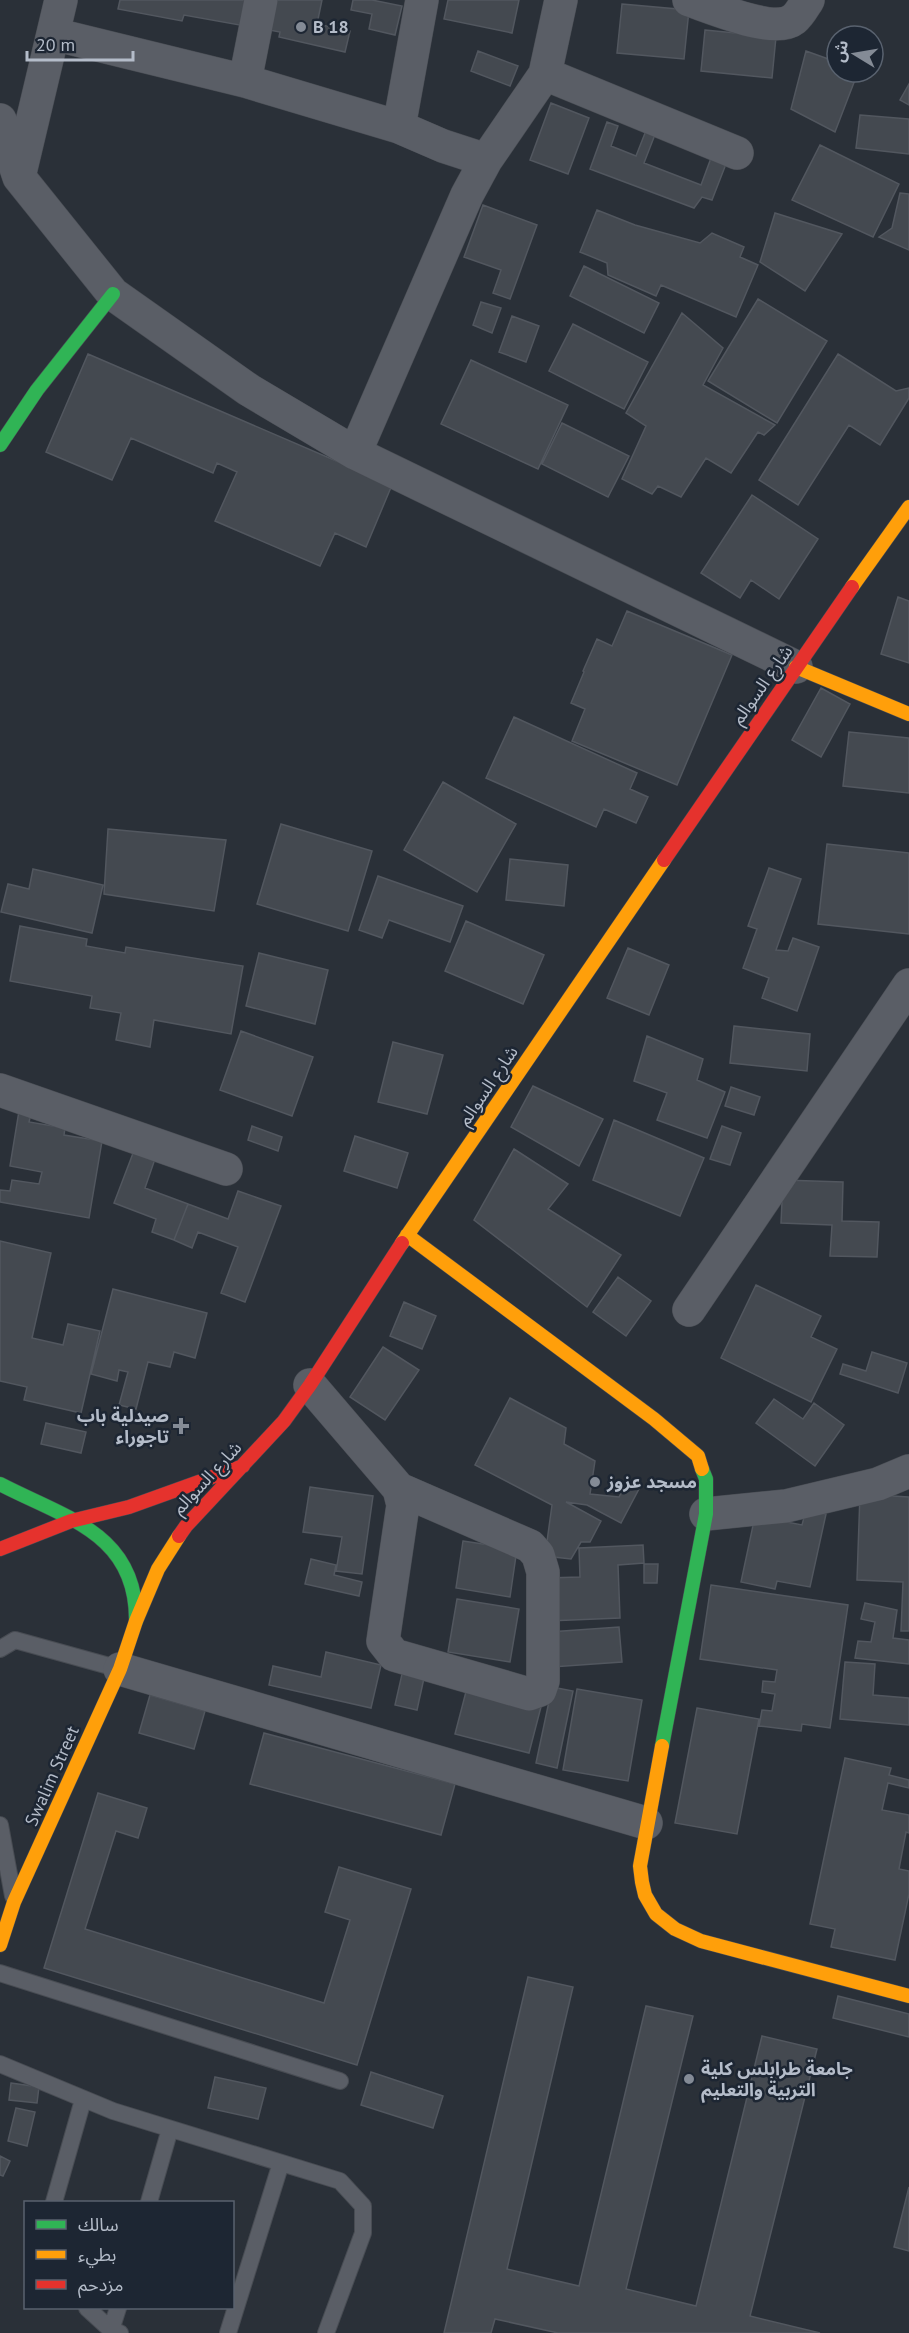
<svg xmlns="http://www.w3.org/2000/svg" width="909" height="2333" viewBox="0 0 909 2333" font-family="'PT Sans','Noto Sans Arabic',sans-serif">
<rect width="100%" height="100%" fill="#2a3038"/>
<path fill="#444950" stroke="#52575f" stroke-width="1.5" d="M120,0H250L245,26L184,15L182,21L118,9Z
M276,0H322L317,24L350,31L345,52L279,37L280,32L269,30Z
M353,0H372L402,6L395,35L369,29L372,14L351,10Z
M448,0H519L512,33L444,19Z
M622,4L689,10L684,59L617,53Z
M705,30L776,37L772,78L701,71Z
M478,51L518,66L510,86L471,71Z
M806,51L837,62V72H858L835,132L791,109Z
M909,84V105L900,100Z
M551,103L589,118L568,174L530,160Z
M860,115L909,119V154L856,148Z
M607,122L618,126L611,146L636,156L647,128L656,132L644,163L701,185L711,158L726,164L712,200L702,197L694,208L590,169Z
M820,145L899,184L873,237L792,200Z
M900,193L909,194V250L879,237L892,228Z
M483,205L537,225L510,299L493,293L501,270L464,257Z
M597,210L635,225L700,243L712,233L744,247L740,257L758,265L736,317L661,285L656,296L608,275L607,263L580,252Z
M775,213L842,234L805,291L760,262Z
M584,266L659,303L644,333L570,296Z
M758,299L827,341L777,423L708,381Z
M481,302L501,308L492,333L473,325Z
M682,313L723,348L703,385L775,425L764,435L758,432L731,473L706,458L681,497L658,486L652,494L622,479L646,426L626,413Z
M512,316L539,326L526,362L499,352Z
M573,324L648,362L624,409L549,371Z
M88,354L392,485L366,547L335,533L320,566L215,521L237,472L217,463L213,473L131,438L112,480L46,452Z
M838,354L896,391L909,388V398L880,445L849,425L798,505L759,480Z
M471,360L568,405L538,469L441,424Z
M562,423L629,456L608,497L542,464Z
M752,495L818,539L779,599L751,580L740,598L701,573Z
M898,597L909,601V663L881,654Z
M627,611L732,655L677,785L572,741L585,709L571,703L584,672L583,671L597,639L612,646Z
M821,688L850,704L821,757L792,740Z
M514,717L637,773L630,789L648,797L636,823L604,809L596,827L486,778Z
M849,732L909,738V793L843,786Z
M443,782L516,824L477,892L404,850Z
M281,824L372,851L348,931L257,904Z
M108,829L226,840L214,911L104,894Z
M827,844L909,853V934L818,924Z
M510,859L568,865L564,906L506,900Z
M769,868L801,879L776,950L788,951L793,938L819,947L797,1011L762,998L769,978L743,968L757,929L748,926Z
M33,869L103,885L92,933L1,912L8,884L29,889Z
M378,876L463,906L450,942L389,920L382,938L359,930Z
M466,921L544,955L523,1004L445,971Z
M20,926L87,939L86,946L125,953L126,947L243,966L231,1034L154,1020L150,1047L116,1040L121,1013L90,1008L92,996L10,981Z
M628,948L669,965L649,1015L607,998Z
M259,953L328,970L315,1024L246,1006Z
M734,1026L810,1034L807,1071L730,1063Z
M241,1031L313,1057L292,1116L220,1090Z
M647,1036L703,1059L697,1080L725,1092L707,1138L657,1120L667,1093L634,1081Z
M393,1042L443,1055L427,1114L378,1102Z
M533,1086L603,1119L579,1166L511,1127Z
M731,1087L760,1097L754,1115L725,1106Z
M19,1111L31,1114L29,1122L65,1128L64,1135L102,1141L89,1218L0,1202V1190L10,1191L12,1180L39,1184L42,1172L10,1166Z
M614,1120L704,1158L680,1216L593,1180Z
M252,1126L282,1137L278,1151L248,1140Z
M722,1126L741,1133L730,1165L710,1159Z
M355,1136L408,1153L397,1188L344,1171Z
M135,1148L156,1156L145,1188L188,1204L174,1240L152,1232L156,1219L114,1203Z
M514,1149L568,1184L548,1209L621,1255L587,1307L474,1220Z
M783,1180L843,1182L842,1221L879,1222L877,1257L830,1256L832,1225L781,1223Z
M238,1191L281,1206L245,1302L221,1293L238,1247L198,1232L192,1248L174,1240L188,1204L228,1219Z
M0,1241L51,1253L32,1338L63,1345L68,1324L100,1331L81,1413L24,1400L27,1387L0,1381Z
M618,1277L651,1301L626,1336L593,1312Z
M756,1285L821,1316L811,1337L837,1349L811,1402L721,1358Z
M113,1289L207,1313L195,1358L174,1352L170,1367L148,1362L136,1409L119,1405L128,1372L119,1370L117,1381L91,1374Z
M404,1302L436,1316L422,1349L390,1336Z
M383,1347L419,1370L385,1420L350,1397Z
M872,1352L907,1363L898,1393L840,1374L843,1364L866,1371Z
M510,1398L566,1428L564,1444L595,1461L590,1494L619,1497L628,1480L640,1487L621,1523L587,1505L566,1502L601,1521L590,1542H581L571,1559L545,1556L552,1505L475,1465Z
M774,1399L803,1419L814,1403L844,1425L815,1466L756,1423Z
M46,1423L86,1432L81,1453L41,1444Z
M310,1487L373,1496L362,1574L336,1571L342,1537L303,1532Z
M860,1494L909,1497V1631H901L903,1582L857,1580Z
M806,1510L826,1514L810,1587L777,1581L775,1589L741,1582L755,1516L802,1525Z
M463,1541L517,1549L510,1597L456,1588Z
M643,1545L644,1563L618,1565L620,1618L548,1621L546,1578L580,1577L579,1548Z
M311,1559L336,1565L334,1575L362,1582L359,1596L305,1584Z
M644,1564H658L657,1583H644Z
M711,1585L848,1605L830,1728L802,1724L801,1731L759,1726L762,1710L772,1711L775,1694L762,1692L763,1681L775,1682L777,1670L700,1659Z
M457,1599L519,1609L510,1662L448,1652Z
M865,1603L897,1610L893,1638L909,1640V1664L855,1658L858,1641L871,1642L875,1622L861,1619Z
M619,1627L622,1662L552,1667L549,1632Z
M326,1652L381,1665L371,1708L269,1685L273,1666L321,1677Z
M845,1662L875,1664L873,1695L909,1698V1725L840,1719Z
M402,1674L424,1678L417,1710L395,1705Z
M468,1684L542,1703L529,1753L455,1734Z
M552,1687L573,1691L557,1768L536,1763Z
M577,1689L642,1700L628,1781L563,1770Z
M150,1695L205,1711L194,1749L139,1733Z
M697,1708L759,1719L737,1834L675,1823Z
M264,1733L455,1784L441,1835L250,1784Z
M845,1758L891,1768L889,1775L909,1780V1788L888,1783L882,1810L909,1815V1833L906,1832L899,1869L909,1871V1894L895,1960L831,1947L835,1929L810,1924Z
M98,1793L147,1808L138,1838L116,1831L85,1929L324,2003L350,1920L325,1912L339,1867L411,1889L357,2065L44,1968Z
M528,1977L573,1987L507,2269L579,2286L646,2006L693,2016L626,2289L696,2306L762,2036L817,2049L750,2316L820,2333H558L495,2319L491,2333H444Z
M838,1996L909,2014V2037L833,2018Z
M371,2072L443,2096L433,2128L361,2105Z
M215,2077L266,2088L258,2119L208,2108Z
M11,2083L39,2087L37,2103L9,2100Z
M16,2108L35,2112L27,2146L8,2141Z
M0,2156L10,2161L3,2176L0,2175Z
M909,2187V2251L894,2247Z"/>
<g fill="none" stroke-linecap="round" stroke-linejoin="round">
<g stroke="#484c53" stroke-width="18">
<path id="lane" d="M0,1649L15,1640L120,1669
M0,1825L13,1896
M0,1973L340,2081
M0,2064L113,2111L340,2181L363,2206V2233L326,2333
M54,2202L83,2100
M149,2202L170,2129
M87,2308L111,2330L120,2333
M111,2330L118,2308
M228,2333L281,2163"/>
</g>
<g stroke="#484c53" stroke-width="34">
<path id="street" d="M689,0C712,7 774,35 794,19C800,14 804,6 808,0
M53,34L245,81L399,127L443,146L486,160
M545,74L737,153
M245,81L261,0
M0,120L19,177L113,294L249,390L355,453L796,667
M399,127L422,0
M19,177L61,0
M355,453L467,195L486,160L545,74L561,0
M0,1090L226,1169
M689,1310L909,985
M310,1385L399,1489L403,1505L383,1641L394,1655L529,1694L540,1690L543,1681V1572L538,1555L530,1546L399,1489
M706,1514L786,1506L878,1484L909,1471
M120,1669L646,1823"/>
</g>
<g stroke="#484c53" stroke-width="15">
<path id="fast" d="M0,445L37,390L113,294
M0,1484C65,1518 137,1533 136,1621
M662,1746L706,1514V1479L702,1469"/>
</g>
<g stroke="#484c53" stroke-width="15">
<path id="slow" d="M852,587L909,507
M796,667L909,714
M407,1235L654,1419L698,1456L702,1469
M402,1243L664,860
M662,1746L640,1866L642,1882L645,1895L656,1914L675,1929L701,1941L909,1996
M0,1945L14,1902L120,1669L136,1621L158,1569L179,1536"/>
</g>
<g stroke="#484c53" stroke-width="15">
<path id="jam" d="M664,860L852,587
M179,1536L186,1526L284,1421L310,1385L402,1243
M0,1549L71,1521L129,1507L243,1466"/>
</g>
<use href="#lane" stroke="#5a5e66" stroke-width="16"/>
<use href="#street" stroke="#5a5e66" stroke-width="33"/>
<use href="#fast" stroke="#30b455" stroke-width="14"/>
<use href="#slow" stroke="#ff9f0a" stroke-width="14"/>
<use href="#jam" stroke="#e5322d" stroke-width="14"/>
</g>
<g fill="#848b96" stroke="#1d2633" stroke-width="2">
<circle cx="301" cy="27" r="6"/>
<path d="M178 1417h6v6h6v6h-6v6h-6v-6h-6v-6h6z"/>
<circle cx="595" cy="1482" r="6"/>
<circle cx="689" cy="2079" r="6"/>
</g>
<g text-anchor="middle" stroke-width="5" stroke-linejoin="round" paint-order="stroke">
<g font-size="18" font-weight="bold" fill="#b4bcc9" stroke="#1d2633" text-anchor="start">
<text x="313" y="33">B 18</text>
<text x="169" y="1422" text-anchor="end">صيدلية باب<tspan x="169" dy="21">تاجوراء</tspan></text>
<text x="607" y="1488">مسجد عزوز</text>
<text x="701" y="2075">جامعة طرابلس كلية<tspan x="701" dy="21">التربية والتعليم</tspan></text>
</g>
<g font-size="18" fill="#b4bcc9" stroke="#1d2633">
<text transform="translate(762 685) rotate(-55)" y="6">شارع السوالم</text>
<text transform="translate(488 1086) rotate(-56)" y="6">شارع السوالم</text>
<text transform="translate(207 1478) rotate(-47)" y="6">شارع السوالم</text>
<text transform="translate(52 1776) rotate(-66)" y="6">Swalim Street</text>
</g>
</g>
<rect x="24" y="2201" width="210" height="108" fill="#1d2633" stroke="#59626f" stroke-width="1.5"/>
<rect x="36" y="2220" width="30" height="9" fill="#30b455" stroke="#59626f" stroke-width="1.5"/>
<text x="78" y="2231" font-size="18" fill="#b4bcc9">سالك</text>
<rect x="36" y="2250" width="30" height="9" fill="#ff9f0a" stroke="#59626f" stroke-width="1.5"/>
<text x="78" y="2261" font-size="18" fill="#b4bcc9">بطيء</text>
<rect x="36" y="2280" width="30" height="9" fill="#e5322d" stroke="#59626f" stroke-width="1.5"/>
<text x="78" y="2291" font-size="18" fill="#b4bcc9">مزدحم</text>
<g transform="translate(855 54) rotate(281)"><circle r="28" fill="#1d2633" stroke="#59626f" stroke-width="1.5"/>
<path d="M0-4.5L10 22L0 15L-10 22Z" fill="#848b96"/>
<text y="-9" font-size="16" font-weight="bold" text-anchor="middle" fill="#b4bcc9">ش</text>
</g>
<path d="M27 51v9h106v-9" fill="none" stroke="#b4bcc9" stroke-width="3"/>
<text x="36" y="51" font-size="18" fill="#b4bcc9" stroke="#1d2633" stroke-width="4.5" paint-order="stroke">20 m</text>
</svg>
